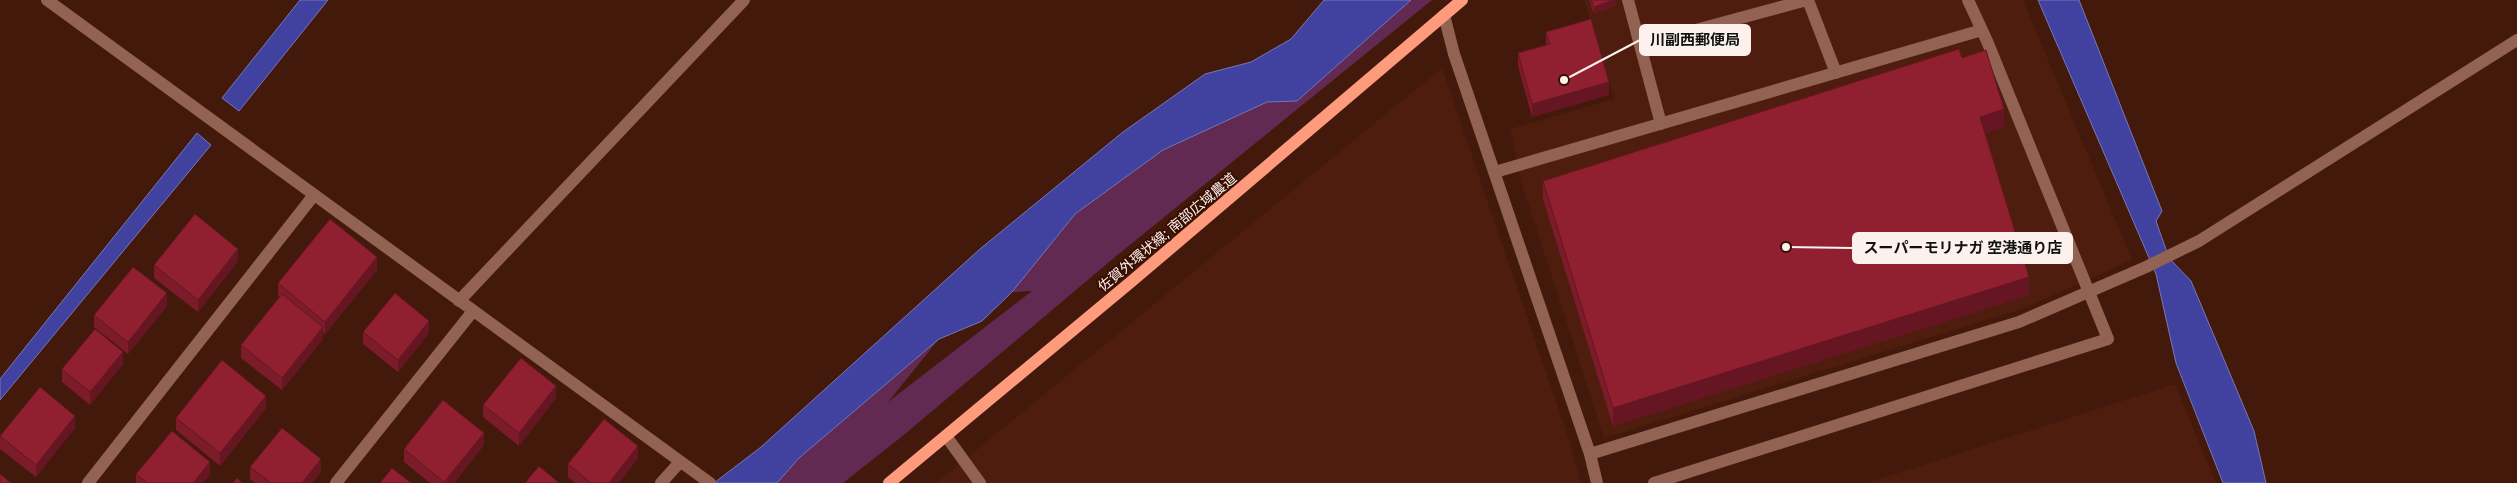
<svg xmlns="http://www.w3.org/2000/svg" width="2517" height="483" viewBox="0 0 2517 483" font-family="'Noto Sans','Noto Sans JP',sans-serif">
<rect width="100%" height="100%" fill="#43190b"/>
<path fill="#4f1d0d" d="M1584,0H2023L2132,260L2022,309L1604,438L1522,184L1510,129L1614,99Z
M1442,68L1568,437L1581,483H936Z
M2175,384L2216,483H1867Z"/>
<path fill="#622953" d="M1411,0H1432L1115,257L905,434L843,483H777L799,458L939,339L888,402L1032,291L1012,292L1075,214L1163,150L1267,102L1297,101Z"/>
<path fill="#41429f" stroke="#7976b6" d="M300,0H328L239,111L222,98Z
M1324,0H1411L1297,101L1267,102L1163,150L1075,214L1012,292L982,321L939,339L799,458L777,483H714L761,447L980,249L1123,132L1205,74L1251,62L1291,39Z
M2038,0H2079L2162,211L2156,221L2169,258L2191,281L2254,431L2266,483H2223L2176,363L2156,274Z
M197,133L211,145L0,400V379Z"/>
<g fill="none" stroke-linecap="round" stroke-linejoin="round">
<path stroke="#926253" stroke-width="12" d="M47,0L710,483
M1628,0L1661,124
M1808,0L1836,73
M1444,15L1454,54L1590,454L1597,483
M1640,45L1807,0
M1495,172L1982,30
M459,301L744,0
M946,436L980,483
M1590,454L2019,322L2146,267L2199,241L2517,40
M88,483L314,195
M336,483L473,311
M661,483L680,462
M1654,483L2108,339L1987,41L1968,0"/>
<path stroke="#fd9b7c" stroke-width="12" d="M889,483L1132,281L1462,0"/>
</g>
<path fill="#7c1b29" d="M1589,0H1615V6L1594,14Z
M1546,32L1609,95L1532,117L1518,66V53L1546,45Z
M1962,58L2004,127L1985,133L2029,295L1613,426L1543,199V181Z
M238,261L198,312L154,278V265Z
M377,270L325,334L323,332V339L282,390L241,358V345L280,297L278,296V283Z
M167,306L128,354L94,327V315Z
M363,332L429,333L398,372L363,344Z
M123,364L90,405L62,382V369Z
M556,398L519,446L483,417V405Z
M266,408L220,466L176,430V418Z
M75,428L36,477L0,449V436Z
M484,445L454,483H430L404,462V449Z
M638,458L619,483H575L568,477V464Z
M250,467L321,472L312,483H255L250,479Z
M136,474H210L203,483H136Z"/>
<path fill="#651622" d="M1613,0H1615V6L1594,14V7Z
M1609,82V95L1532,117V104Z
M2004,109V127L1980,135V117Z
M238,249V261L198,312V300Z
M377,257V270L325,334V322Z
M2029,277V295L1613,426V408Z
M167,293V306L128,354V342Z
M429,321V333L398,372V360Z
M323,327V339L282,390V378Z
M123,352V364L90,405V392Z
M556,386V398L519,446V433Z
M266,396V408L220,466V453Z
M75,416V428L36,477V465Z
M484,433V445L454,483H444Z
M638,446V458L619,483H609Z
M321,459V472L312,483H302Z
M210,462V474L203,483H193Z"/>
<path fill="#901f30" stroke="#651622" d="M1591,0H1613L1594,7Z
M1591,19L1609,82L1532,104L1518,53L1550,44L1546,32Z
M1959,49L1962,58L1986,50L2004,109L1980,117L2029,277L1613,408L1543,181Z
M195,214L238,249L198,300L154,265Z
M330,219L377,257L325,322L278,283Z
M133,267L167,293L128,342L94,315Z
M395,293L429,321L398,360L363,332Z
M282,294L323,327L282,378L241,345Z
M95,329L123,352L90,392L62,369Z
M521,358L556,386L519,433L483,405Z
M222,360L266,396L220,453L176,418Z
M40,387L75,416L36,465L0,436Z
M443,400L484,433L444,482L404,449Z
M604,419L638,446L609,483H591L568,464Z
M282,428L321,459L302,483H271L250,467Z
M172,431L210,462L193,483H148L136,474Z
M539,466L559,483H525Z
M392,468L411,483H380Z
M0,474L11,483H0Z
M237,478L242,483H233Z"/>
<g text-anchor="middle" stroke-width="4" stroke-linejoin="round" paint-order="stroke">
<g font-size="14" fill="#fdf1ed" stroke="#380e02">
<text transform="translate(1167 232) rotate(-40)" y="5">佐賀外環状線; 南部広域農道</text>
</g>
</g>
<path fill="none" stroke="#fdf1ed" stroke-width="2" d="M1564 80L1640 40M1786 247L1853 248"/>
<g fill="#fdf1ed" stroke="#380e02" stroke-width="2">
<circle cx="1564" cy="80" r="5"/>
<circle cx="1786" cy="247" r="5"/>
</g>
<g fill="#fdf1ed" stroke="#fdf1ed" stroke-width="2">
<rect x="1640" y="25" width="110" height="30" rx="5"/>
<rect x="1853" y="233" width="219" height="30" rx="5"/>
</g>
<g font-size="15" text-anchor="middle" font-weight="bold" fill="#111">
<text x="1695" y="45">川副西郵便局</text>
<text x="1963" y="253">スーパーモリナガ 空港通り店</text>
</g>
</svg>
